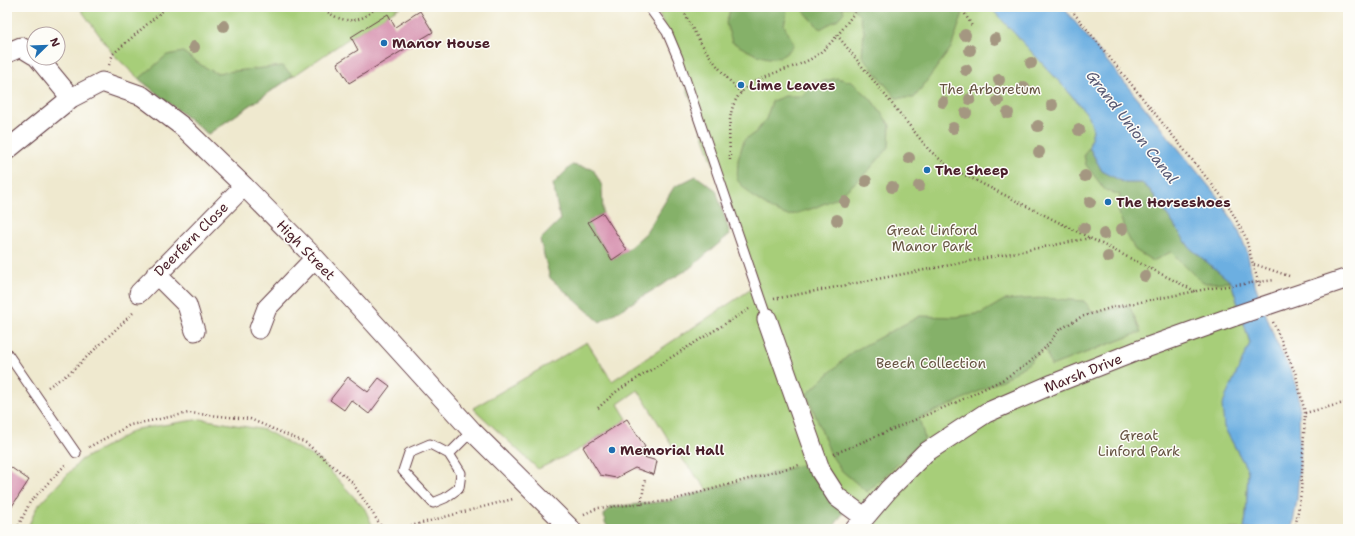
<svg xmlns="http://www.w3.org/2000/svg" width="1355" height="536" viewBox="0 0 1355 536" font-family="'Shantell Sans',sans-serif">
<rect width="100%" height="100%" fill="#fdfcf7"/>
<filter id="ink" filterUnits="userSpaceOnUse"><feTurbulence type="fractalNoise" baseFrequency=".025" numOctaves="2"/><feDisplacementMap in="SourceGraphic" scale="8" xChannelSelector="R" yChannelSelector="G"/><feConvolveMatrix kernelMatrix="1 2 1 2 8 2 1 2 1" color-interpolation-filters="sRGB"/></filter>
<filter id="wash" filterUnits="userSpaceOnUse"><feTurbulence type="fractalNoise" baseFrequency=".012" numOctaves="4" result="noise"/><feDisplacementMap in="SourceGraphic" scale="16" xChannelSelector="R" yChannelSelector="G"/><feGaussianBlur stdDeviation="0.9" result="paint"/><feColorMatrix in="noise" values="0 0 0 0 0 0 0 0 0 0 0 0 0 0 0 0 0 1.4 0 .05"/><feComposite in="paint" operator="in"/></filter>
<g filter="url(#wash)">
<rect width="100%" height="100%" fill="#efe9cf"/>
<path fill="#a7ce79" stroke="#787652" d="M79,7H400L351,37L208,134L139,79L113,54Z
M656,7H990L1066,89L1089,116L1093,130L1089,147L1125,183H1142L1231,282L1250,343L1243,361L1224,427L1248,471L1246,516L1244,529H855L864,517L736,483L708,491L675,450L638,390L618,404L627,419L576,451L538,469L473,408L587,342L612,381L756,286L667,32Z
M201,419L265,430L321,461L365,509L374,529H27L37,507L81,460L137,429Z"/>
<path fill="#85b169" stroke="#68684a" d="M731,7H785L787,12L784,25L794,44C778,71 752,53 732,42L726,23Z
M802,7H842L844,12L837,20L820,29L803,10Z
M851,7H965L951,48L914,98H896L862,56L864,31L859,14Z
M183,52L201,65L216,73L282,66L293,76L208,134L139,79L167,55Z
M837,78L852,82L870,98L890,125L889,147L869,170L839,197L814,208L788,216L773,210L753,197L737,180L738,160L744,140L756,132L766,119L772,101L785,96H803L813,84Z
M1089,147L1102,171L1125,183H1142L1150,190L1190,248L1231,282L1205,283L1196,277L1171,252L1153,261L1135,250L1126,233L1118,211L1120,195L1105,190L1086,165L1084,155Z
M572,165L593,169L602,186L603,213L588,222L612,260L627,250L646,233L674,187L696,176L716,190L730,234L690,268L600,322L550,278L540,240L560,220L553,184Z
M1044,298L1084,301L1094,313L1129,305L1141,332L1051,366L1045,347L1029,363L1004,379L957,402L919,418L925,439L867,492L842,471L831,455L807,394L852,352L920,316L956,317L982,313L1004,300Z
M816,461L848,506L832,529H610L605,523L604,515L610,507L669,501Z"/>
<path fill="#6cafe1" stroke="#5b6786" d="M990,7H1063L1217,196L1236,225L1247,251L1252,276L1275,339L1292,374L1299,396L1300,456L1297,500L1292,529H1244L1246,516L1248,471L1224,427L1222,405L1250,343L1231,282L1190,248L1150,190L1142,183H1125L1102,171L1089,147L1093,130L1089,116L1066,89Z"/>
<g id="blocks">
<path fill="#d58ead" d="M420,11L433,32L349,83L337,63L358,50L351,37L388,14L395,27Z
M603,213L627,250L612,260L588,222Z
M348,377L368,392L379,378L390,386L369,414L351,400L344,410L330,400Z
M627,419L645,447L634,454L657,461L654,475L635,468L616,478L600,475L583,447Z
M9,466L29,480L7,514V469Z"/>
</g>
</g>
<g filter="url(#ink)">
<use href="#blocks" fill-opacity="0" stroke="#633d44" stroke-width="1"/>
<g fill="none" stroke-linecap="round" stroke-linejoin="round">
<g stroke="#633d44" stroke-width="11">
<path id="service" d="M649,7L667,32L678,58L767,319
M7,353L76,453
M449,454L430,444L409,453L403,471L433,503L445,498L459,488L461,473L449,454L472,431"/>
</g>
<g stroke="#633d44" stroke-width="21">
<path id="minor" d="M7,53L21,47L34,55
M38,58L71,98
M7,150L71,98L102,82L142,96L183,127L244,186L315,258L472,431L571,529
M156,274L187,305L195,331
M139,293L244,186
M1282,300L1348,278
M767,319L821,472L837,497L864,517
M259,329L267,308L315,258
M855,529L889,489L925,453L986,413L1053,384L1137,351L1235,316"/>
</g>
<path stroke="#633d44" stroke-width="2.5" stroke-dasharray="1 3" stroke-linecap="butt" d="M322,7C338,23 360,26 376,7
M682,7C696,40 716,67 741,93
M961,7L972,26
M1069,7L1227,203L1245,236L1260,288
M837,35L929,150L949,167L1195,291
M109,65L113,54L167,7
M730,160C730,142 727,124 733,106C746,72 788,74 814,57C832,45 846,25 858,7
M1254,264L1289,276
M774,299L1090,238
M1273,322L1296,375L1305,413L1301,493L1295,529
M48,387L71,372L134,312
M598,408L617,391L749,309
M1305,413L1348,402
M89,447L130,425L189,413L250,419L306,443L352,482L383,529
M834,454L957,402L1004,379L1029,363L1046,347L1059,330L1081,317L1110,308L1212,288
M641,505L645,479
M584,514L598,508L669,501L799,465
M17,529L30,502L66,464
M399,529L513,499"/>
<use href="#service" stroke="#fff" stroke-width="9"/>
<use href="#minor" stroke="#fff" stroke-width="19"/>
<g stroke="#633d44" stroke-width="21" stroke-linecap="butt">
<path id="minor-bridge" d="M1235,316L1282,300"/>
</g>
<path stroke="#633d44" stroke-width="2.5" stroke-dasharray="1 3" stroke-linecap="butt" d="M1212,288L1275,280"/>
<use href="#minor-bridge" stroke="#fff" stroke-width="19"/>
</g>
<g fill="#a49781">
<circle cx="224" cy="26" r="6"/>
<circle cx="965" cy="35" r="6"/>
<circle cx="995" cy="39" r="6"/>
<circle cx="194" cy="47" r="6"/>
<circle cx="970" cy="50" r="6"/>
<circle cx="1031" cy="63" r="6"/>
<circle cx="966" cy="70" r="6"/>
<circle cx="999" cy="80" r="6"/>
<circle cx="1024" cy="87" r="6"/>
<circle cx="970" cy="99" r="6"/>
<circle cx="998" cy="101" r="6"/>
<circle cx="943" cy="102" r="6"/>
<circle cx="1052" cy="105" r="6"/>
<circle cx="966" cy="113" r="6"/>
<circle cx="1008" cy="113" r="6"/>
<circle cx="1038" cy="126" r="6"/>
<circle cx="953" cy="128" r="6"/>
<circle cx="1079" cy="130" r="6"/>
<circle cx="1039" cy="152" r="6"/>
<circle cx="909" cy="158" r="6"/>
<circle cx="1085" cy="176" r="6"/>
<circle cx="866" cy="181" r="6"/>
<circle cx="919" cy="186" r="6"/>
<circle cx="892" cy="187" r="6"/>
<circle cx="845" cy="202" r="6"/>
<circle cx="1090" cy="202" r="6"/>
<circle cx="837" cy="220" r="6"/>
<circle cx="1084" cy="228" r="6"/>
<circle cx="1122" cy="229" r="6"/>
<circle cx="1104" cy="234" r="6"/>
<circle cx="1108" cy="257" r="6"/>
<circle cx="1145" cy="276" r="6"/>
</g>
</g>
<g fill="#1f6fb2" stroke="#fdfcf7" stroke-width="1.5">
<circle cx="384" cy="43" r="4"/>
<circle cx="741" cy="85" r="4"/>
<circle cx="927" cy="170" r="4"/>
<circle cx="1108" cy="202" r="4"/>
<circle cx="612" cy="450" r="4"/>
</g>
<g text-anchor="middle" stroke-width="3" stroke-linejoin="round" paint-order="stroke">
<g font-size="14" font-weight="bold" fill="#4a1f2b" stroke="#fdfcf7" text-anchor="start">
<text x="392" y="48">Manor House</text>
<text x="749" y="90">Lime Leaves</text>
<text x="935" y="175">The Sheep</text>
<text x="1116" y="207">The Horseshoes</text>
<text x="620" y="455">Memorial Hall</text>
</g>
<g font-size="14" fill="#665442" stroke="#fdfcf7">
<text x="990" y="94">The Arboretum</text>
<text x="932" y="235">Great Linford<tspan x="932" dy="16">Manor Park</tspan></text>
<text x="931" y="368">Beech Collection</text>
<text x="1139" y="440">Great<tspan x="1139" dy="16">Linford Park</tspan></text>
</g>
<g font-size="14" fill="#4a1f2b" stroke="#fdfcf7">
<text transform="translate(191 239) rotate(-45)" y="5">Deerfern Close</text>
<text transform="translate(306 250) rotate(46)" y="5">High Street</text>
<text transform="translate(1083 373) rotate(-22)" y="5">Marsh Drive</text>
</g>
<g font-size="15" font-style="italic" fill="#585974" stroke="#fdfcf7">
<text transform="translate(1132 127) rotate(52)" y="5">Grand Union Canal</text>
</g>
</g>
<rect width="1355" height="536" fill="none" stroke="#fdfcf7" stroke-width="24"/>
<g transform="translate(46 46) rotate(67)"><circle r="19" fill="#fdfcf7" stroke="#b5a4a5"/>
<path d="M0-3L7 15L0 10L-7 15Z" fill="#1f6fb2"/>
<text y="-6" font-size="11" font-weight="bold" text-anchor="middle" fill="#4a1f2b">N</text>
</g>
</svg>
